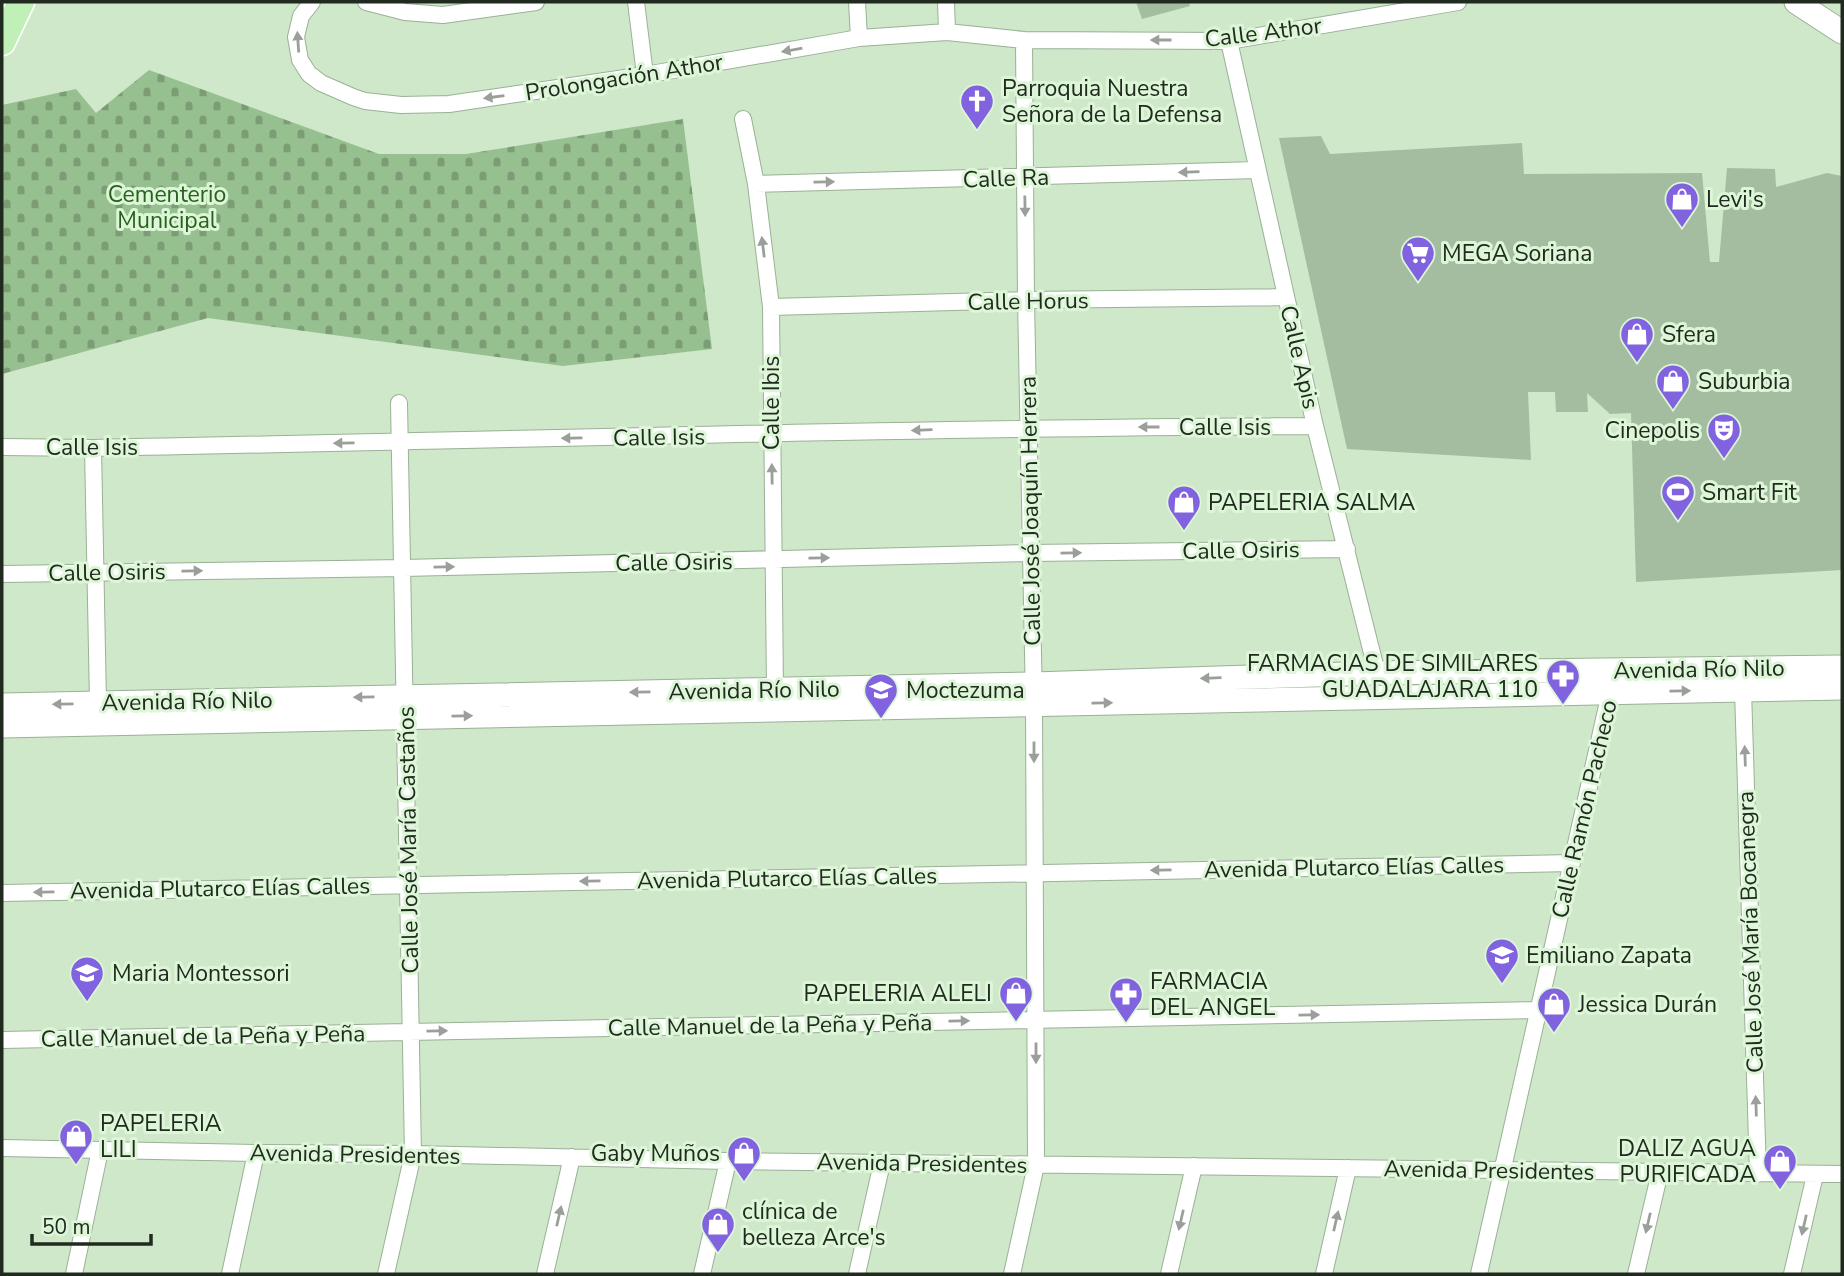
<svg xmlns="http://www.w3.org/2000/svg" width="1844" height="1276" viewBox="0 0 1844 1276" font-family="'Nunito Sans',sans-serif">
<defs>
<pattern id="cemetery-stones" width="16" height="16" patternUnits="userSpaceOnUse" patternTransform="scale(1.75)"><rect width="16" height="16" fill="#97c090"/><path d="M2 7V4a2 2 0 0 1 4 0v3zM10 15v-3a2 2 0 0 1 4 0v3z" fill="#7b9c75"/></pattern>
</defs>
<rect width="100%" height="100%" fill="#cfe8ca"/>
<path fill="url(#cemetery-stones)" d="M149,70L379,154H466L683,119L712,349L563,366L208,318L2,374V105L76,89L96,113Z"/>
<path fill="#a4bda0" d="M1136,2H1189L1190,6L1142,19Z
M1321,136L1330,154L1522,143L1524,174L1702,173L1710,262H1719L1727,168L1775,169L1776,187L1827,173L1842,176V570L1636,582L1631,413L1610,414L1587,393L1588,412H1556L1555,392H1528L1531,460L1347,449L1279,138Z"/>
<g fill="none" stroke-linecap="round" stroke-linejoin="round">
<g stroke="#99b195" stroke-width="18">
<path id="minor" d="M312,2L301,16L296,37L300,60L309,74L321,83L353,97L365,101L401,105L449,104L645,75L859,38L947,32L1024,40L1229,41L1458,2
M366,2L405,12L443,15L536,2
M636,2L645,75
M857,2L859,38
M946,2L947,32
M1229,41L1315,426L1377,673
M743,119L756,184L771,307L775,690
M756,184L1257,170
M771,307L1026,300L1286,297
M2,447L93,448C500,440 908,428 1315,426
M93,448L98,703
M2,574L403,568L1031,553L1347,549
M1743,690L1758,1174
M2,893L1572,863
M2,1040L1538,1010
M2,1148L256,1153L413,1154L728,1161L1842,1174
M74,1274L100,1150
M230,1274L256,1153
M386,1274L413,1154L399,403
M545,1274L572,1157
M702,1274L728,1161
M857,1274L882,1163
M1012,1274L1036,1165L1034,704L1026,300L1024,40
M1169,1274L1194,1166
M1324,1274L1348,1168
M1479,1274L1612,684
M1636,1274L1660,1172
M1792,1274L1815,1175"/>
</g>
<g stroke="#99b195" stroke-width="25">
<path id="secondary" d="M1796,2L1842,32
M2,705L1034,684L1377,673L1842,667
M2,726L1842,688"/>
</g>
<g stroke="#fff" stroke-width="29">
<path id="primary" d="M2,42L21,2"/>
</g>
<use href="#minor" stroke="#fff" stroke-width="16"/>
<use href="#secondary" stroke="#fff" stroke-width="23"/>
<use href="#primary" stroke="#c0f0b8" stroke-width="26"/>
</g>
<defs><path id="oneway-solid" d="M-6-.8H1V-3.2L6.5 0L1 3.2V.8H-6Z" transform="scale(1.75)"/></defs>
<g fill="#9b9f9a">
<use href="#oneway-solid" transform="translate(1161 40) rotate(-180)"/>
<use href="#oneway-solid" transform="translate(298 42) rotate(-94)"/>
<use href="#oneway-solid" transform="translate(792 50) rotate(170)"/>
<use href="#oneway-solid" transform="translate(494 97) rotate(172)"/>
<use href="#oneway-solid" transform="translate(1189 172) rotate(178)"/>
<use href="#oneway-solid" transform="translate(824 182) rotate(-1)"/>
<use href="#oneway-solid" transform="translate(1025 206) rotate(89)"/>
<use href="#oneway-solid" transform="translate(763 247) rotate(-97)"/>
<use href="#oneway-solid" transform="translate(1149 427) rotate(180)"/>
<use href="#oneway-solid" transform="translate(922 430) rotate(178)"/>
<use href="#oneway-solid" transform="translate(572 438) rotate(179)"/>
<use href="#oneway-solid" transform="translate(344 443) rotate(179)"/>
<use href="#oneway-solid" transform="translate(772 474) rotate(-91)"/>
<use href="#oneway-solid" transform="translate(1071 553) rotate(-1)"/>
<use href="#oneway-solid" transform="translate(819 558) rotate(-1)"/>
<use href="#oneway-solid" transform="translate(444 567) rotate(-1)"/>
<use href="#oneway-solid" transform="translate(192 571) rotate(-1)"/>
<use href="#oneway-solid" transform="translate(1211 678) rotate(178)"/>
<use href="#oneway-solid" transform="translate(1680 691) rotate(-1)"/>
<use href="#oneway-solid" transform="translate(640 692) rotate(179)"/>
<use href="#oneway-solid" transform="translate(364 697) rotate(179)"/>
<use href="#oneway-solid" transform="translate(1102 703) rotate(-1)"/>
<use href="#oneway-solid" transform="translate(63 704) rotate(179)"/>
<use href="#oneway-solid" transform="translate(462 716) rotate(-1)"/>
<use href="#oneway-solid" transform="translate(1034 752) rotate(90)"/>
<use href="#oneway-solid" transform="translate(1745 756) rotate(-92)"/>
<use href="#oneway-solid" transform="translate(1161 870) rotate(179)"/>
<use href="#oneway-solid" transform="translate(590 881) rotate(179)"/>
<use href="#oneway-solid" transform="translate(44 892) rotate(179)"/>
<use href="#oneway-solid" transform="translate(1309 1015) rotate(-1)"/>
<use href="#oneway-solid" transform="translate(959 1021) rotate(-1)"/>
<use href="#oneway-solid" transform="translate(437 1031) rotate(-1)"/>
<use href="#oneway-solid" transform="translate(1036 1053) rotate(90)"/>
<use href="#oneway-solid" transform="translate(1756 1106) rotate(-92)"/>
<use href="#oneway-solid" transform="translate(559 1216) rotate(-77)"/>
<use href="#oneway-solid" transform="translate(1181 1220) rotate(103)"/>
<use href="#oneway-solid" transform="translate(1336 1221) rotate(-77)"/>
<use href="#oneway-solid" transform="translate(1648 1223) rotate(103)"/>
<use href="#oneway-solid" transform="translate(1804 1225) rotate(103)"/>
</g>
<defs>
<g id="church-pin" transform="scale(1.75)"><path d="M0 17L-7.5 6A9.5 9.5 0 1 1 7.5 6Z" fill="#8163df" stroke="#dcf6d7"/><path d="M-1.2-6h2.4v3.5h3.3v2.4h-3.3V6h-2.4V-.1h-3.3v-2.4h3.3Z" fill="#fff"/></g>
<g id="shop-pin" transform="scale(1.75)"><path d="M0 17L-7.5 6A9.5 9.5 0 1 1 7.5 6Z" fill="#8163df" stroke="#dcf6d7"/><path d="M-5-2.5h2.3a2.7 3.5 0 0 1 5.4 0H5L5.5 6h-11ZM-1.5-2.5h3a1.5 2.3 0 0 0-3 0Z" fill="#fff"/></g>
<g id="supermarket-pin" transform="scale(1.75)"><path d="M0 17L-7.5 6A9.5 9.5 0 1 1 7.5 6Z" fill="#8163df" stroke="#dcf6d7"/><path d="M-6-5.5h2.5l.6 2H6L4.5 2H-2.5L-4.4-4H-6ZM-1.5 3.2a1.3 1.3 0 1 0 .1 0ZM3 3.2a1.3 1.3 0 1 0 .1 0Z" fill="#fff"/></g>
<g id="theatre-pin" transform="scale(1.75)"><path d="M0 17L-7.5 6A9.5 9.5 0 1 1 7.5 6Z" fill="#8163df" stroke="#dcf6d7"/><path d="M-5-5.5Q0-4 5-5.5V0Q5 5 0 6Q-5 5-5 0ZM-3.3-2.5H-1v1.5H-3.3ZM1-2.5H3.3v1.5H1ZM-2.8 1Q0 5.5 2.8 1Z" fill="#fff"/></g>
<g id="stadium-pin" transform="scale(1.75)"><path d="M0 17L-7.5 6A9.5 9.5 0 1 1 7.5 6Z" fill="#8163df" stroke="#dcf6d7"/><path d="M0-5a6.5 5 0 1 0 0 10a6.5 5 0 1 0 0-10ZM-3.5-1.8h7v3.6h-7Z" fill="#fff"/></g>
<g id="pharmacy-pin" transform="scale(1.75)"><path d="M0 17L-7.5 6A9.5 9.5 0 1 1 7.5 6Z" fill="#8163df" stroke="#dcf6d7"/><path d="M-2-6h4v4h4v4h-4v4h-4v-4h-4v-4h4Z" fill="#fff"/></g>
<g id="school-pin" transform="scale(1.75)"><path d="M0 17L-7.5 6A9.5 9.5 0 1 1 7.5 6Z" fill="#8163df" stroke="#dcf6d7"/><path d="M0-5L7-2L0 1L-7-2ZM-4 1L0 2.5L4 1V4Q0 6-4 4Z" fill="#fff"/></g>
</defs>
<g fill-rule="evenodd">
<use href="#church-pin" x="977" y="101"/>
<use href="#shop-pin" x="1682" y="199"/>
<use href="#supermarket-pin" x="1418" y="253"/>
<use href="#shop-pin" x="1637" y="334"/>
<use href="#shop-pin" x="1673" y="381"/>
<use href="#theatre-pin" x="1724" y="430"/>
<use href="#stadium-pin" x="1678" y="492"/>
<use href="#shop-pin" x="1184" y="502"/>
<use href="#pharmacy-pin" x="1563" y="676"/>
<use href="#school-pin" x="881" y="690"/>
<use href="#school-pin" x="1502" y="955"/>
<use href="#school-pin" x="87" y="973"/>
<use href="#shop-pin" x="1016" y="993"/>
<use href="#pharmacy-pin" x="1126" y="994"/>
<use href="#shop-pin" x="1554" y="1004"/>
<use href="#shop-pin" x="76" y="1136"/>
<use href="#shop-pin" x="744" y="1153"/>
<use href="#shop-pin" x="1780" y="1161"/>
<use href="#shop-pin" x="718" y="1224"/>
</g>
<g text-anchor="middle" stroke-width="6" stroke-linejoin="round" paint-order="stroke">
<g font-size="23" fill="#202a1f" stroke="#dcf6d7">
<text transform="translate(1263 32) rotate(-7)" y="8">Calle Athor</text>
<text transform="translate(624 77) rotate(-9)" y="8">Prolongación Athor</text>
<text transform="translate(1006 178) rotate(-2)" y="8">Calle Ra</text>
<text transform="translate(1028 301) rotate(-1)" y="8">Calle Horus</text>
<text transform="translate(1300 357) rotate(77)" y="8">Calle Apis</text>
<text transform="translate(771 403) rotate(-90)" y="8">Calle Ibis</text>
<text x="1225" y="435">Calle Isis</text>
<text transform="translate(659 437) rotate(-1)" y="8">Calle Isis</text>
<text x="92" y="455">Calle Isis</text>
<text transform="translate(1030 511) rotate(-91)" y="8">Calle José Joaquín Herrera</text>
<text transform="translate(1241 550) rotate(-1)" y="8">Calle Osiris</text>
<text transform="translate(674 562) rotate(-1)" y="8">Calle Osiris</text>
<text transform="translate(107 572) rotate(-1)" y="8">Calle Osiris</text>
<text transform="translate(1699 669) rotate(-1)" y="8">Avenida Río Nilo</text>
<text transform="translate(754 690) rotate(-1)" y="8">Avenida Río Nilo</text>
<text transform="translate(187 701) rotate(-1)" y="8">Avenida Río Nilo</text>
<text transform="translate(1584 809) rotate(-77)" y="8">Calle Ramón Pacheco</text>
<text transform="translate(408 840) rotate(-91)" y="8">Calle José María Castaños</text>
<text transform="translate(1354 867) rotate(-1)" y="8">Avenida Plutarco Elías Calles</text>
<text transform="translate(787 878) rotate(-1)" y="8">Avenida Plutarco Elías Calles</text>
<text transform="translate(220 888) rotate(-1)" y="8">Avenida Plutarco Elías Calles</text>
<text transform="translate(1750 932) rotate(-92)" y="8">Calle José María Bocanegra</text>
<text transform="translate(770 1025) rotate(-1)" y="8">Calle Manuel de la Peña y Peña</text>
<text transform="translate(203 1036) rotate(-1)" y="8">Calle Manuel de la Peña y Peña</text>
<text transform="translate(355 1154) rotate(1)" y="8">Avenida Presidentes</text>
<text transform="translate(922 1163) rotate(1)" y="8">Avenida Presidentes</text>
<text transform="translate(1489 1170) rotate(1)" y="8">Avenida Presidentes</text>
</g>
<g font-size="23" fill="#202a1f" stroke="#dcf6d7" text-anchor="start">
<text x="1002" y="96">Parroquia Nuestra<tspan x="1002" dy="26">Señora de la Defensa</tspan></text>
<text x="1706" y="207">Levi's</text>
<text x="1442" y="261">MEGA Soriana</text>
<text x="1662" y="342">Sfera</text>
<text x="1698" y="389">Suburbia</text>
<text x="1700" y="438" text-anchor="end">Cinepolis</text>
<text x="1702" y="500">Smart Fit</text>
<text x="1208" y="510">PAPELERIA SALMA</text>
<text x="1538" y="671" text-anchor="end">FARMACIAS DE SIMILARES<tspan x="1538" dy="26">GUADALAJARA 110</tspan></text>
<text x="906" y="698">Moctezuma</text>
<text x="1526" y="963">Emiliano Zapata</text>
<text x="112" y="981">Maria Montessori</text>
<text x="1150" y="989">FARMACIA<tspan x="1150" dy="26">DEL ANGEL</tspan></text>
<text x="992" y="1001" text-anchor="end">PAPELERIA ALELI</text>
<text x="1578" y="1012">Jessica Durán</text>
<text x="100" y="1131">PAPELERIA<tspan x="100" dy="26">LILI</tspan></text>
<text x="1756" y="1156" text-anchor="end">DALIZ AGUA<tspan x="1756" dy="26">PURIFICADA</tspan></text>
<text x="720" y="1161" text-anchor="end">Gaby Muños</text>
<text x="742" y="1219">clínica de<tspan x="742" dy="26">belleza Arce's</tspan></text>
</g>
<g font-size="23" fill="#28611e" stroke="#dcf6d7">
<text x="167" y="202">Cementerio<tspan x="167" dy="26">Municipal</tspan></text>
</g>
</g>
<rect width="1844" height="1276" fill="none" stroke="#202a1f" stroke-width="7"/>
<path d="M32 1234v10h119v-10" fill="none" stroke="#202a1f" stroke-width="3.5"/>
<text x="42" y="1234" font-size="21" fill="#202a1f" stroke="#dcf6d7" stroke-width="5" paint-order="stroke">50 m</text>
</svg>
